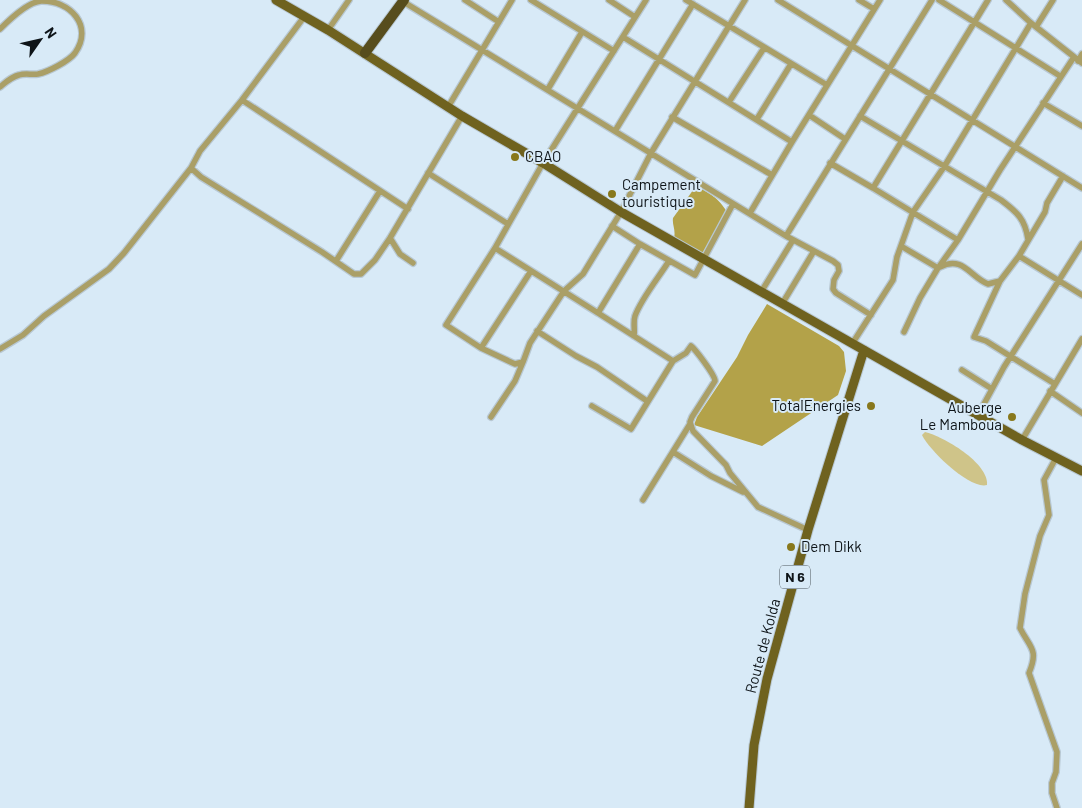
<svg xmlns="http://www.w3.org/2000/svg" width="1082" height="808" viewBox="0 0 1082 808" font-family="Barlow,sans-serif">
<rect width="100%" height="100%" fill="#d8eaf7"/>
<path fill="#cfc489" d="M925,432C943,436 989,463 987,485C970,490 929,450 922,435Z"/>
<path fill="#b3a249" d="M696,186C710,194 718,197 727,212L703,252L699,253L674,239C676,229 672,226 673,218Z
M767,304L839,346L844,352L846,371L838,395L762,446L694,425L697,417L737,357L748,335Z"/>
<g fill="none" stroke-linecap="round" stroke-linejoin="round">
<g stroke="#b8c8d3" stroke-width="8">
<path id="street" d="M465,0L499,22
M531,0L614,51
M609,0L635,17
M686,0L827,85
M778,0L1082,188
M859,0L874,9
M939,0L1060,76
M1006,0L1031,23L1082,63
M402,1L786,236L833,261L838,265L839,271L834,280L833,289L836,293L871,315
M1036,27L1053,0
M0,29C9,20 28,2 41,1C70,0 94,26 75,53C69,61 48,72 38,74C32,75 25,73 19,75C11,77 6,82 0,87
M328,30L349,0
M623,37L792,142
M1078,61L1082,54
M548,89L582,32
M242,100L408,209
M729,102L764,48
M1043,103L1082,126
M448,107L512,0
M809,115L845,139
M860,116L1001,200C1017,212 1025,219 1028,239
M672,117L772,175
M757,119L791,64
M615,131L693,4
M830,163L873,188L958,240
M191,168L201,177L322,252L354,274H361L375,260L390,238L462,116
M428,173L508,224
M873,188L988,0
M750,213L792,142L880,0
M612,226L640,244
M786,236L932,0
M390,238L400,254L413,263
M901,246L938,268
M495,248L598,313
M1019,256L1082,295
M336,261L380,191
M940,267C963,255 970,277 988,284L1000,281
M531,271L481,348L515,364L523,362L530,343L564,291L583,274L597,251L621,212L651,153L745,0
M761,292L793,240
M782,304L814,251
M537,331L576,356L597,367L647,401
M904,332L920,298L938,268L958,240L1000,170L1074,57
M634,336C635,329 633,322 635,316C641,299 659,277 669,261
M852,344L893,280L897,257L913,212L944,167L1031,23
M481,348L446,325L495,248L543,163L646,0
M0,349L23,335L44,316L109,269L124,253L191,168L200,151L242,100L304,17
M673,361L598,313L640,244L695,275L733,204
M962,370L992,389
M1055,384L986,341L974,337L1000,281L1019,256L1045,212L1047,203L1063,176
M1050,391L1082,413
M592,406L631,429L673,361L686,353L691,346C695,349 715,375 715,381L692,417L690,422L693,431L726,465L730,473L758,507L808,530
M978,415L1004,367L1082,244
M491,417L515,381L523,362
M1022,440L1082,339
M673,452L711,476L743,492
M1056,458L1044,480L1049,515L1040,536L1025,594L1020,628C1030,648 1039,649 1029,673L1057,752L1056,772L1052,783V793L1057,808
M643,500L690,424"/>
</g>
<g stroke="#b8c8d3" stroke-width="11">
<path id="primary" d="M276,0L328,30L462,116L543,163L621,212L1022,440L1082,471
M749,808L754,745L767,679L808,530L864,350"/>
</g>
<g stroke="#b8c8d3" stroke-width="12">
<path id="highway" d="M365,53L404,0"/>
</g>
<use href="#street" stroke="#aa9f67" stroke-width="5.5"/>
<use href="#primary" stroke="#6f621f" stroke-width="9"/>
<use href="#highway" stroke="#574d1d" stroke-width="10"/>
</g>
<g fill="#88781c" stroke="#d8eaf7" stroke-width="2">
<circle cx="515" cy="157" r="5"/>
<circle cx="612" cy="194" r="5"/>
<circle cx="871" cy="406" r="5"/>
<circle cx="1012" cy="417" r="5"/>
<circle cx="791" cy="547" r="5"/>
</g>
<g text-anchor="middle" stroke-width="4" stroke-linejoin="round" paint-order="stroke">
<rect fill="#d8eaf7" stroke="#4b545b" stroke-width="1" x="780" y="565.5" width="30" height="23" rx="4"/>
<g font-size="14" font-weight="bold" fill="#0e1418">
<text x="795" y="582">N 6</text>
</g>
<g font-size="15" fill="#0e1418" stroke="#d8eaf7" text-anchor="start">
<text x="525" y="162">CBAO</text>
<text x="622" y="190">Campement<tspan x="622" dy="17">touristique</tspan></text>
<text x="861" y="411" text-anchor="end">TotalEnergies</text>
<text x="1002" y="413" text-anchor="end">Auberge<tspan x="1002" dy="17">Le Mamboua</tspan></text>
<text x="801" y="552">Dem Dikk</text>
</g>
<g font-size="15" fill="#0e1418" stroke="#d8eaf7">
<text transform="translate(763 646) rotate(-75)" y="5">Route de Kolda</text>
</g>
</g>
<g transform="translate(40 40) rotate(56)" stroke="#d8eaf7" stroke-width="4" paint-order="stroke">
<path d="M0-4L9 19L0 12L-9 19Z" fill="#0e1418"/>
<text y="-8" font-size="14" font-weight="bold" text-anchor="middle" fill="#0e1418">N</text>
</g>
</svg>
